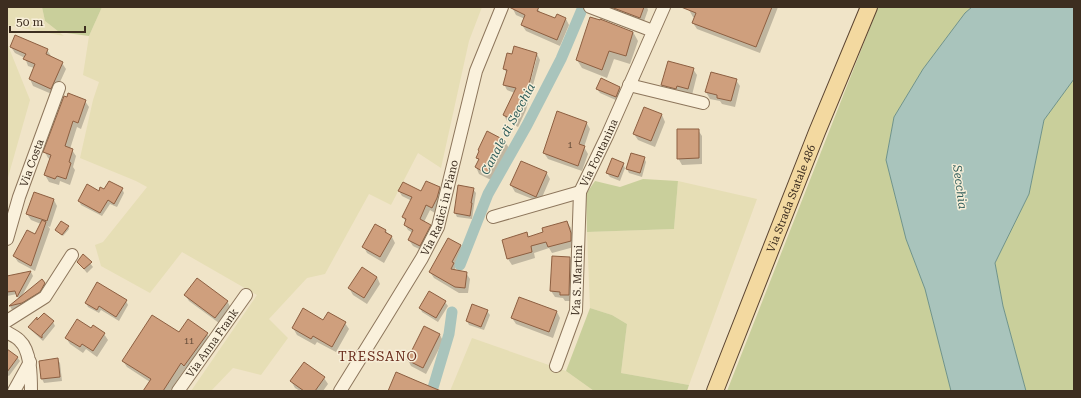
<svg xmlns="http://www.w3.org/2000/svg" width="1081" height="398" viewBox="0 0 1081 398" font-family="'Roboto Serif',serif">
<rect width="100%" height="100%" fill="#f0e4c8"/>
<path fill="#e6deb5" d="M7,7H42L45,21L64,36L7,25Z
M102,7H482L469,41L441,168L418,153L391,205L369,194L325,274L307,278L269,319L288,338L261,375L233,368L211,391H191L257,295L182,252L150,293L101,266L95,245L103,242L147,187L136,181L80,158L93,100L99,82L83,75L89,36Z
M7,43L30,100L7,181Z
M678,181L757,199L689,385L621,373L627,324L612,315L590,308L587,232L674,229Z
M472,338L566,371L594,391H450Z"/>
<path fill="#c9cf9b" d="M42,7H102L89,36L59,32L45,21Z
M878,7H972L965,13L923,69L894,117L886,160L906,239L925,289L951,391H727Z
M1074,79V391H1026L1003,306L995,263L1029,194L1044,120Z
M643,179L678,181L674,229L587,232L586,194L595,181L620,187Z
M590,308L612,315L627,324L621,373L689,385L687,391H594L566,371Z"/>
<path fill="#a9c4bc" stroke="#6f938a" d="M972,7H1074V79L1044,120L1029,194L995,263L1003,306L1026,391H951L925,289L906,239L886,160L894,117L923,69L965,13Z"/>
<path fill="#0003" fill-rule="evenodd" d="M514,7H536L541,13L555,19H566L569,25L560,46L526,31L522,25L525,19L516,15L513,9Z
M603,7H647L648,10L643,24Z
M690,7H778L760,53L697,29L693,23L695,18L693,17L689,10Z
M633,32L638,41L630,64L614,59L607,78L582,68L577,60Z
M11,47L47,50L51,56L62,63L66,69L54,95L33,86L30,79L34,68L28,66L25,58L15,53Z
M537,54L540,60L526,110L518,127L507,121L504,115L515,93L507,90L504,84L507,73L504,69L512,55ZM535,57H537L523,109H521Z
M693,69L697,75L692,95L666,91L663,85Z
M601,79L620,88L622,92L618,101L600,93L597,89Z
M736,80L740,86L735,107L722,104L720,101L710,99L706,92Z
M85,101L89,107L81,129L77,127L70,149L72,150L76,156L73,167L75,170L70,185L60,181L59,185L49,182L45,175L50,159L48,158L45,152Z
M645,108L662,115L665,122L655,147L638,140L634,134Z
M586,122L590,129L584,147L588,154L582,171L548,159L544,153Z
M698,130L702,136V164L682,165L678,158Z
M505,142L509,148L491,180L479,174L476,167L479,161L477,158Z
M644,158L646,162L642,177L629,173L627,169Z
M623,164L625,168L620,181L610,177L607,173Z
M546,172L550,179L540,202L515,192L511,185Z
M439,188L443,193L435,213L430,210L424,222L430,225L433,231L423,251L413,246L409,240L413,233L408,230L405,225L406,222L403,217L412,201L402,196L399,191L421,193Z
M122,189L124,193L117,207L110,204L102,216L81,205L79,201L104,191Z
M473,189L476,193L472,219L457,217L455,213Z
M54,200L57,206L50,227L48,226L50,229L35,271L18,262L14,256L35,236L41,224L31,220L27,214Z
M567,222L571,228L574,241V247L552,253L549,248L534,253L535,258L512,265L508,259L526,233L529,238L545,233Z
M376,225L386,231L388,234L392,237L395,243L384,263L367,253L364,247Z
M68,227L69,229L63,236L56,230Z
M449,239L461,246L464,252L455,268L456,271L466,273L470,279L468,293H459L434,278L430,272Z
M84,255L93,267L87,273L78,262Z
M570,258L573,264L572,301H565L563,298L555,297L551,291Z
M31,272L33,276L22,296L45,283L47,287L24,307L12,310L10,306L19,299L17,294L7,296V277Z
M377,277L380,284L367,304L353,295L349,288Z
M185,295L227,301L231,308L219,323L189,301Z
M126,301L128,305L119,321L101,310L99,313L88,307L86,303Z
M445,302L448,306L438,322L422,312L420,308Z
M487,311L490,315L484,330L469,325L467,321Z
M557,312L560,318L553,338L516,324L512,318Z
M36,319L38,321L53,322L55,326L43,341L32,331L29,327Z
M324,321L345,323L349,329L336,352L317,342L315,345L297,335L293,328Z
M425,327L440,335L443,341L426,374L411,366L408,360Z
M91,330L104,334L108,340L97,357L86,349L83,353L70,344L66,338Z
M179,334H207L211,340L188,371L185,369L170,391H144L150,382L127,367L123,361Z
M7,350L17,357L20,361L9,376L7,375Z
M57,359L60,363L62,381L44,383L42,379L40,362Z
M324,378L328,384L323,391H300L295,388L291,381Z"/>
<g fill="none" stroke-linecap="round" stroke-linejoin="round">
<path stroke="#a9c4bc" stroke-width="11" d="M460,265L488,194L527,125L561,59L583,7
M432,391L449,334L452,312"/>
</g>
<path fill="#cf9f7d" stroke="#8d5f41" d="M509,7H539L537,11L555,18L557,14L566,18L557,40L521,25L525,15Z
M611,7H644L640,18Z
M681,7H772L756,47L692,23L696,13Z
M590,17L600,20V19L633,32L626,56L609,51L602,70L576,60Z
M15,35L48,49L46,54L63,62L51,89L29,79L35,64L23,59L26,54L10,47Z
M514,46L537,53L524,104L515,121L503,115L516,88L503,85L507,70L503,69L507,53L512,54Z
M668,61L694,68L688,89L677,86L676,89L661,85Z
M711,72L737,79L731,101L717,98V95L705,92Z
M601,78L620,87L616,97L596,89Z
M68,93L86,100L78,123L73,121L65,146L73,149L69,162L71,163L66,179L57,176L55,179L44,175L51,155L43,152L64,96L67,97Z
M644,107L662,114L651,141L633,134Z
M557,111L587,122L579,144L585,146L578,166L543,153Z
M677,129H699V158L677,159Z
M487,131L506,141L487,174L475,167L479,159L476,158L479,151L478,150Z
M631,153L645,157L640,173L626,169Z
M612,158L624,163L618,177L606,173Z
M521,161L547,172L536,197L510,185Z
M109,181L123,188L114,204L108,200L100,213L78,201L87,184L99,191L100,187L104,189Z
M426,181L440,187L437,198L432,208L426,205L420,219L431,225L420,246L408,240L413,230L404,225L406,219L402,217L412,197L398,191L403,182L421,191Z
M458,185L474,188L471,203H472L470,216L454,213Z
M34,192L54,199L47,221L26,214Z
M42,220L46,222L31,266L13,256L27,230L35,234Z
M61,221L69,226L62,235L55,230Z
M567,221L571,233V241L548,247L546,242L531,246L532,252L507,259L502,240L527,232L528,237L543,232L542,228Z
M375,224L386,230L385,232L392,236L380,257L362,247Z
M448,238L461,245L452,262L454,263L451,269L467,272L465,288L455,287L429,272Z
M83,254L92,262L84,269L77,262Z
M552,256L570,257L569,295H560V292L550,291Z
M362,267L377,277L364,298L348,288Z
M31,271L17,297L15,291L7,292V276Z
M197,278L228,301L215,318L184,295Z
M42,279L45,283L40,292L22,303L9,306Z
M97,282L127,300L116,317L99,306L97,310L85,303Z
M429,291L446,301L436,318L419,308Z
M519,297L557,311L549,332L511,318Z
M472,304L488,310L481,327L466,321Z
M303,308L323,320L328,312L346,322L332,347L313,336L311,339L292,328Z
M44,313L54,321L42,335V338L28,327L37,317V320Z
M152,315L179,332L188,319L208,333L184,366L181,363L163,391H143L151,379L122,361Z
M77,319L91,328L93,325L105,333L93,351L82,344L80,347L65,338Z
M424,326L440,334L423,368L407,360Z
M7,349L18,357L7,372Z
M58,358L60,377L41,379L39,361Z
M304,362L325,377L315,391H304L290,381Z
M396,372L417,381L441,391H388Z"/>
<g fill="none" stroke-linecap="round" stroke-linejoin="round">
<g stroke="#8d765c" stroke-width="14">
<g id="minor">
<path d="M590,7L653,31"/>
<path d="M629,85L703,103"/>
<path d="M493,217L580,192"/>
<path id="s1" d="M7,239L19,197L59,88"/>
<path d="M7,321L45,297L72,255"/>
<path d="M7,332C11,335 17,337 20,341C31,351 31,377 31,391"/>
<path id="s2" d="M556,366L576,311L580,192L607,136L664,7"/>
<path d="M14,391L30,362"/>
<path id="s3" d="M178,391L246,295"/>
<path id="s4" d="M340,391L384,320L422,258L438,227L476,71L502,7"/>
</g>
</g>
<g stroke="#5b4430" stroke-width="18">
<g id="major">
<path id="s5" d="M715,391L817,132L869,7"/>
</g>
</g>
<use href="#minor" stroke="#faf1dc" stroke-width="12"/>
<use href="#major" stroke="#f3d9a0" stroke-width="16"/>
</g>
<g text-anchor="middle" stroke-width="3" stroke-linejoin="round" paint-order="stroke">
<g font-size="9" fill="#624a37">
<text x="570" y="148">1</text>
<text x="189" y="344">11</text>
</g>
<g font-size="11" fill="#3d2e20" stroke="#f7eed8">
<text dy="4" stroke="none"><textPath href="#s2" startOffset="221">Via Fontanina</textPath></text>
<text dy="4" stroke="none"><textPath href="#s1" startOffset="80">Via Costa</textPath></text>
<text dy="4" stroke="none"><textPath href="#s5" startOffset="207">Via Strada Statale 486</textPath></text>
<text dy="4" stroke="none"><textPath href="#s4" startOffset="210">Via Radici in Piano</textPath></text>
<text dy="4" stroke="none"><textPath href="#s2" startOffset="89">Via S. Martini</textPath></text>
<text dy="4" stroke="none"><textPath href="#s3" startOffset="59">Via Anna Frank</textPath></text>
</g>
<g font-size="12" font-style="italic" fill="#2f5d5a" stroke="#f7eed8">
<text transform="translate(508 129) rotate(-62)" y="4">Canale di Secchia</text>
<text transform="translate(960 187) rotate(82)" y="4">Secchia</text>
</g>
<g font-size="13" letter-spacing="1" fill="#6b2e1e" stroke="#f7eed8">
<text x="378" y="361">TRESSANO</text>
</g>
</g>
<rect width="1081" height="398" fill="none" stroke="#3d2e20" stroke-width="16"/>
<path d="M10 26v6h75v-6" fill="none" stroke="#3d2e20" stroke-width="2"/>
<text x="16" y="26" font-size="12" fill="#3d2e20" stroke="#f7eed8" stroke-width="3" paint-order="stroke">50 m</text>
</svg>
